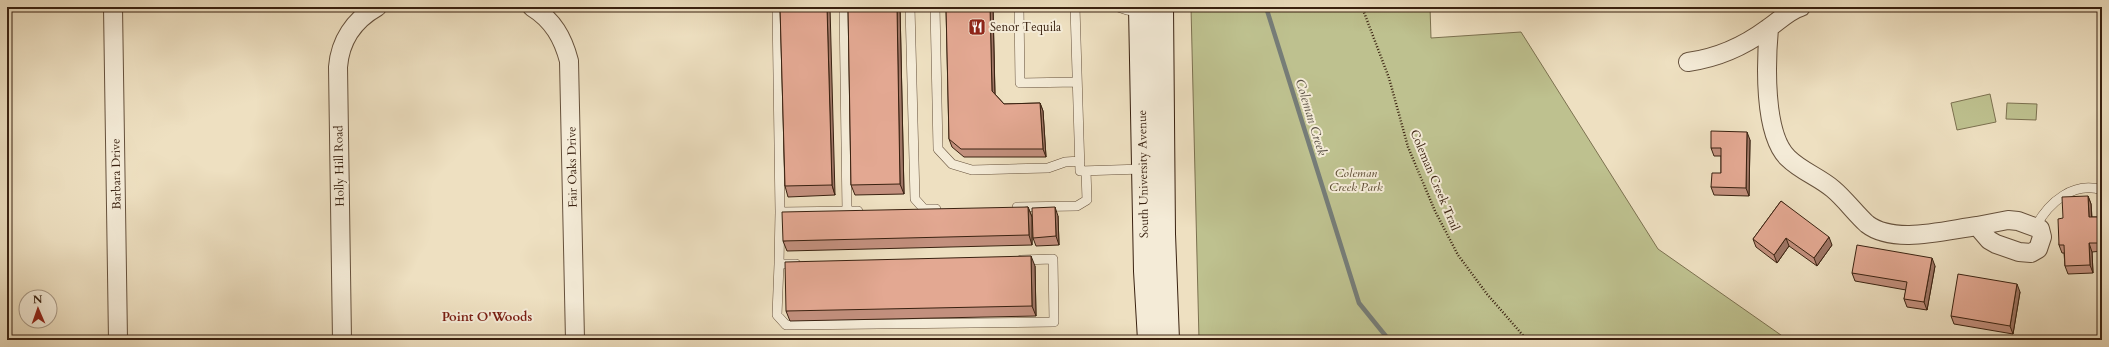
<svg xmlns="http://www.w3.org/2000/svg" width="2109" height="347" viewBox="0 0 2109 347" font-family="Cardo,serif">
<rect width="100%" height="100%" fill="#eee0c1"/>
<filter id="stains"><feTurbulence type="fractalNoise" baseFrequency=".005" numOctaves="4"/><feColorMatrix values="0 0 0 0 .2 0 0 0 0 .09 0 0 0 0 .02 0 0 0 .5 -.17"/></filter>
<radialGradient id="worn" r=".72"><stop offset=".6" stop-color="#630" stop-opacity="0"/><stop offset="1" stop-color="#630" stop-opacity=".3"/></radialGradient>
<path fill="#bec18f" stroke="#7c7150" d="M1191,7H1430L1431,38L1521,32L1658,249L1788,340H1199Z
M1990,94L1996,122L1957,130L1951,103Z
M2007,103L2037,104L2036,120L2006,119Z"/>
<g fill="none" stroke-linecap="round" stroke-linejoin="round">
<path stroke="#767d78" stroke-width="4.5" d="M1266,7L1359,303L1389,340"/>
<g stroke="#66513c" stroke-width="10">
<path id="service" d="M777,7L780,212L858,211
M844,7L847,211
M910,7L915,199L924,209H936
M935,7L938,149L952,164L972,170L1048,168L1065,162L1080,161
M1019,7L1020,83L1077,82
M1075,7L1080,171L1143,169
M1118,7L1127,10L1140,12
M1017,207L1077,206L1087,200L1086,171
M780,212L779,264H796
M2036,226C2049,202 2074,181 2102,190
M779,264L777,315L786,325L1054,322L1053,259L1021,260"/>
</g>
<g stroke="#66513c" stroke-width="20">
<path id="minor" d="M113,7L118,340
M532,7C553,20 563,38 569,61L575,340
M1769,28C1766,61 1763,134 1788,158C1801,171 1819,177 1833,189C1845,199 1855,213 1867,224C1894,245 1946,230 1977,226
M1688,62C1717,58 1744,46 1767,29C1778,22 1788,11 1801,7
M2008,220L2018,221L2040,229L2042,237L2038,249L2031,253L2019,252L1996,244L1989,240L1977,226Z
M342,340L338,67C340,41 354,20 377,7"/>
</g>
<g stroke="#392110" stroke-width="24">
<path id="secondary" d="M1140,7L1145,271L1149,340
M1162,7L1164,234L1168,340"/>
</g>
<path stroke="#392110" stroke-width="2.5" stroke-dasharray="1 2" stroke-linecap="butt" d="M1362,7L1389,78L1408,147L1435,211L1458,255L1487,294L1527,340"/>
<use href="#service" stroke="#f4ebd7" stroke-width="9"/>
<use href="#minor" stroke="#f4ebd7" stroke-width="18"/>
<use href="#secondary" stroke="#f4ebd7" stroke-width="22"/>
</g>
<path fill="#c3907e" stroke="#392110" d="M780,7L835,195L788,197L785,186Z
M848,7H900L904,194L855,195L851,185Z
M946,7H993L995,94L1004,104L1040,103L1043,111L1046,157H964L952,147L949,139Z
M1750,140L1749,196L1714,195L1711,187L1721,173V156H1714L1711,148Z
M2088,196L2091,204L2092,217H2102V251L2092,252L2093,273L2068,274L2065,266L2064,253H2062L2059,245L2063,218Z
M1781,201L1832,245L1817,266L1789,246L1777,263L1756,247L1753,239Z
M1028,207L1032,217V245L787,251L783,241Z
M1058,216L1059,245L1036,246L1033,238Z
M1035,266L1036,316L790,321L786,311Z
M1935,266L1927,310L1907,307L1904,299L1906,290L1855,281L1852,273Z
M2020,292L2013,334L1954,324L1951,316Z"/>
<path fill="#9f7666" stroke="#392110" d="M827,7H830L835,195L832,185Z
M897,7H900L904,194L900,184Z
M990,7H993L995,99L992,91Z
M1040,103L1043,111L1046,157L1043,149Z
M1747,132L1750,140L1749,196L1746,188Z
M2088,196L2091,204L2092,226L2089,217Z
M1028,207L1032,217V245L1029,235Z
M1055,207L1058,216L1059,245L1056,236Z
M1829,237L1832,245L1817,266L1814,258Z
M1786,238L1789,246L1777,263L1774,255Z
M2089,243L2092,252L2093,273L2090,265Z
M1031,256L1035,266L1036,316L1032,306Z
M1932,258L1935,266L1927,310L1924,302Z
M2017,284L2020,292L2013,334L2010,326Z"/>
<path fill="#e3a892" stroke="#392110" d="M780,7H827L832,185L785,186Z
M848,7H897L900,184L851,185Z
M946,7H990L992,91L1004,104L1040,103L1043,149H961L949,139Z
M1711,131L1747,132L1746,188L1711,187L1712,173H1721V148H1711Z
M2088,196L2089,217H2102V243H2089L2090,265L2065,266L2064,245H2059L2058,219L2063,218L2062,197Z
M1781,201L1829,237L1814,258L1786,238L1774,255L1753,239Z
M1028,207L1029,235L783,241L782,212Z
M1055,207L1056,236L1033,238L1032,208Z
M1857,245L1932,258L1924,302L1904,299L1907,282L1852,273Z
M1031,256L1032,306L786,311L785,262Z
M1958,274L2017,284L2010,326L1951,316Z"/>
<defs>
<g id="restaurant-square" transform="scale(0.9)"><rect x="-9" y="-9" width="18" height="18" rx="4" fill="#8f2418" stroke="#f4ebd7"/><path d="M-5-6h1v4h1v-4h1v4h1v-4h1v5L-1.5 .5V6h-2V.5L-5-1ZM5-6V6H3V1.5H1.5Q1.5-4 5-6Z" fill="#fff"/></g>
</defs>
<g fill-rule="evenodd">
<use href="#restaurant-square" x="977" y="27"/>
</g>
<g text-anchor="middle" stroke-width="4" stroke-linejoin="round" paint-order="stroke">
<g font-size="12" fill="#392110" stroke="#f4ebd7" text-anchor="start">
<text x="990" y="31">Senor Tequila</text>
</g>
<g font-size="12" fill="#392110" stroke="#f4ebd7">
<text transform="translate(339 166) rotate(-91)" y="4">Holly Hill Road</text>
<text transform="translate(572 167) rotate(-91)" y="4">Fair Oaks Drive</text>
<text transform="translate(116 174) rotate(-91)" y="4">Barbara Drive</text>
<text transform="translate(1143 174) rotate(-91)" y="4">South University Avenue</text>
<text transform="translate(1435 180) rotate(67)" y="4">Coleman Creek Trail</text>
</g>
<g font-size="12" font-style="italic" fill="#5a4930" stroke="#f4ebd7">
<text x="1356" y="177">Coleman<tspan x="1356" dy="14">Creek Park</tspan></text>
</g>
<g font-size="13" font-style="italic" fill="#584f44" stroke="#f4ebd7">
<text transform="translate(1312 117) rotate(73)" y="5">Coleman Creek</text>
</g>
<g font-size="13" font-weight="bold" fill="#7a1f14" stroke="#f4ebd7">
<text x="487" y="321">Point O'Woods</text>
</g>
</g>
<rect width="2109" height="347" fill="none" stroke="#eee0c1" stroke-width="24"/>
<rect x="8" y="8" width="2093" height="331" fill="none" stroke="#392110" stroke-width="2"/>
<rect x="12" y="12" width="2085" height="323" fill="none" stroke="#392110"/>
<g transform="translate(38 309) rotate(358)"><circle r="19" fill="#f4ebd7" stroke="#a99a87"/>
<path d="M0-3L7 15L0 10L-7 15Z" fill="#8f2418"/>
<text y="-6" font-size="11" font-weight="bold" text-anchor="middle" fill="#392110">N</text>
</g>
<rect width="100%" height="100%" filter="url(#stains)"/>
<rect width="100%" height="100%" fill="url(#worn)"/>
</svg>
